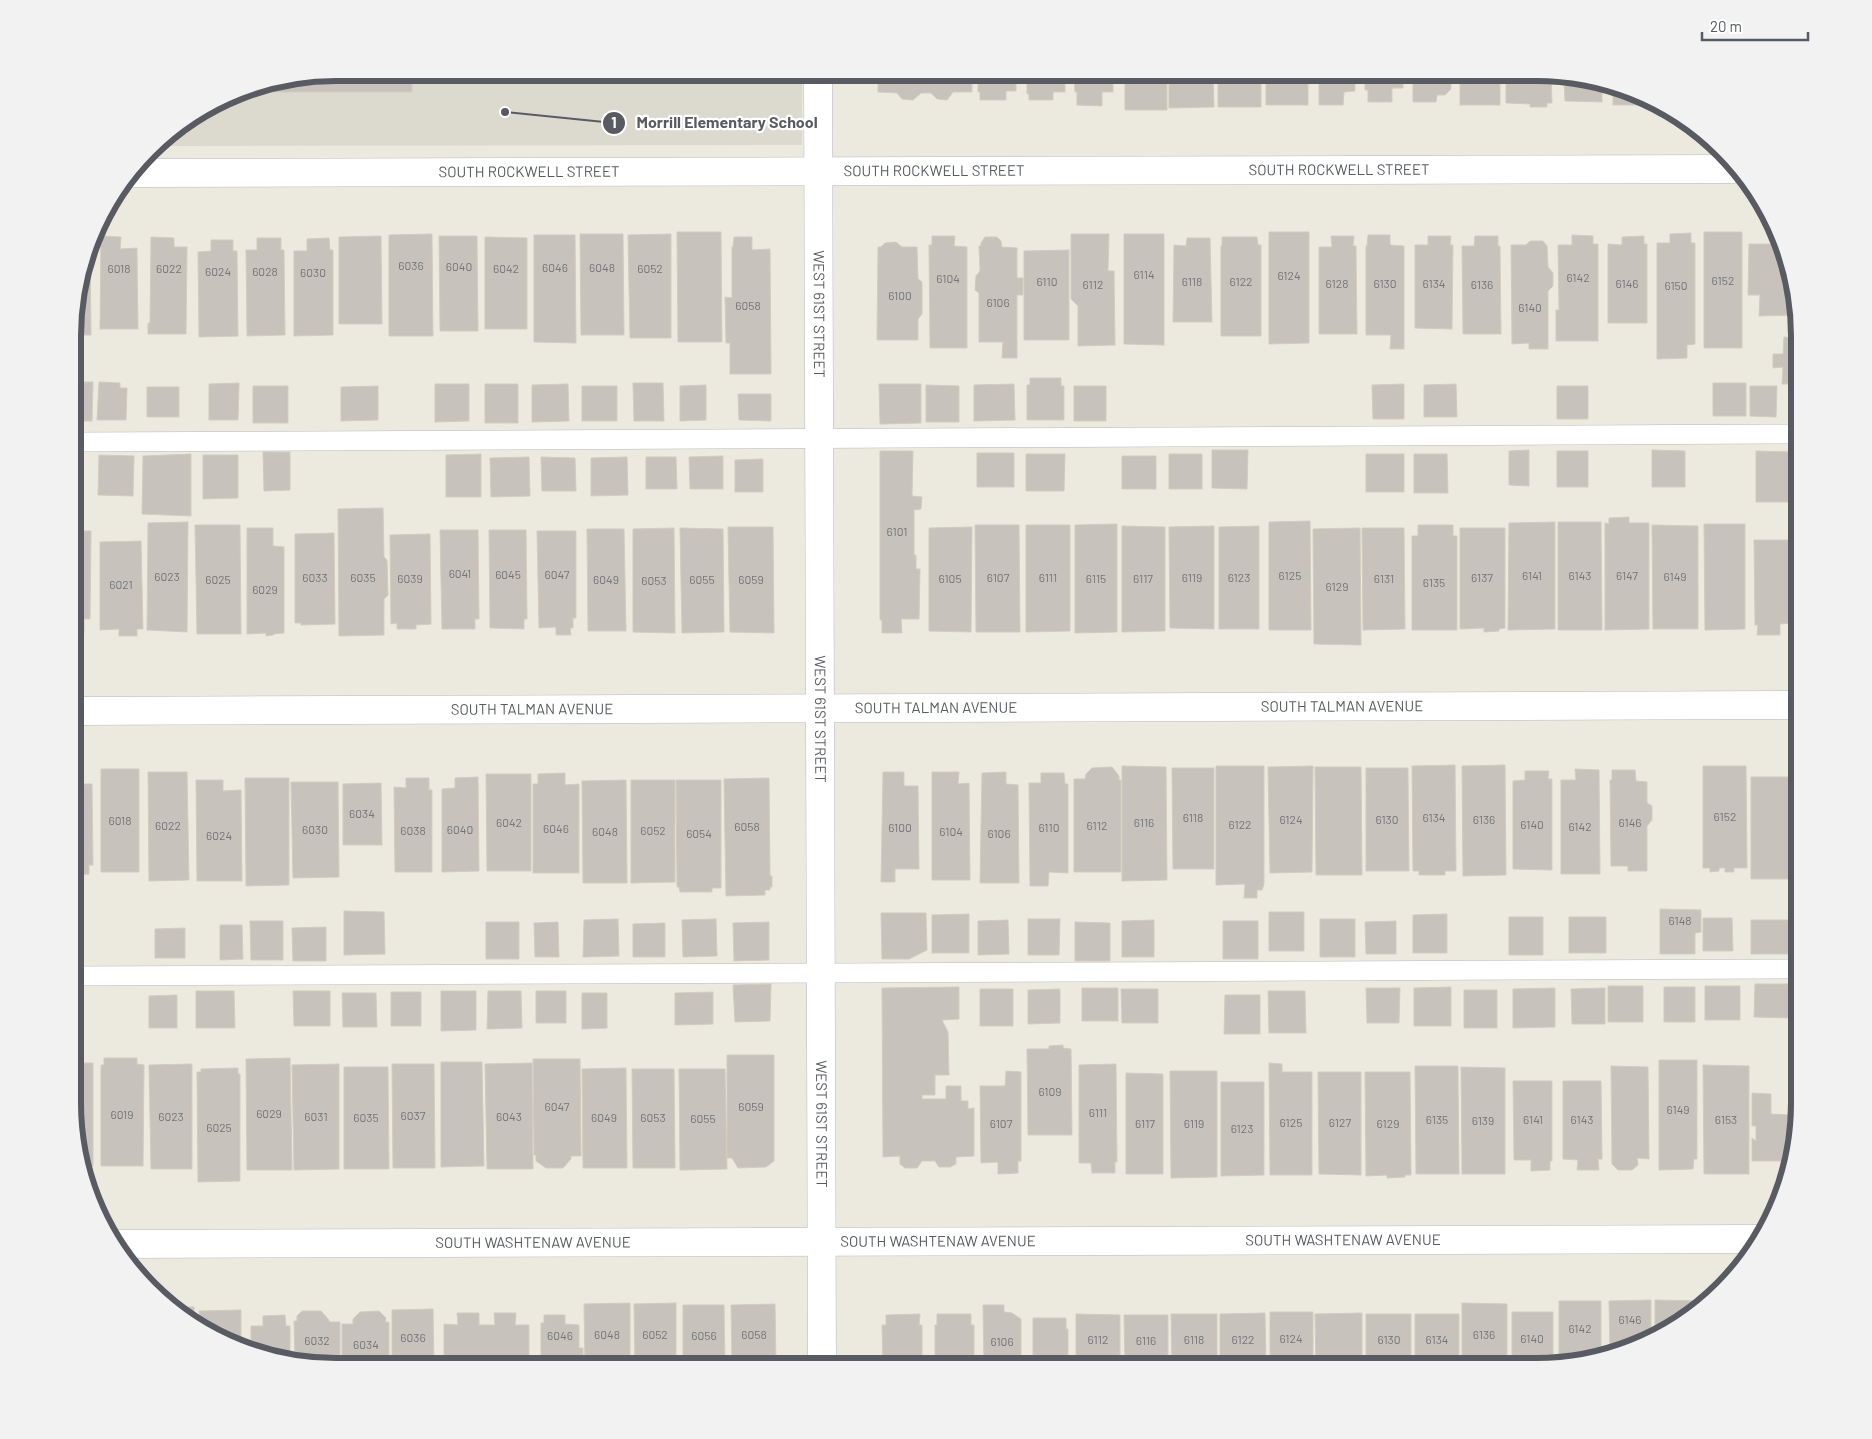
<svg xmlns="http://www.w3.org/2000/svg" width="1872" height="1439" viewBox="0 0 1872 1439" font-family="Barlow,sans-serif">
<rect width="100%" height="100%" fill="#eceadf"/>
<path fill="#dcd9ce" d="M337,73H802V145L156,146L163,138L251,87Z"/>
<path fill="#c7c3bc" stroke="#d1ccbd" d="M337,72L412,73V92H267V84Z
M878,73H972V92H953L947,100L937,99L931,93H921L913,100L902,99L897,93L878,92Z
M978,73H1016V91H1006V100H980V92H978Z
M1027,73H1065V92H1053V100H1029V94H1027Z
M1074,73H1113V92H1102V106L1077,105V92H1075Z
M1118,73H1167V110H1125V77H1118Z
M1169,73H1213L1214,107L1169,108Z
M1218,73H1261V107H1218Z
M1266,73H1308V105H1266Z
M1319,73H1355V91L1344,92L1343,105H1319Z
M1365,73H1403V88H1392V102H1368V90H1365Z
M1413,73H1451V89L1445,95H1437L1436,102H1413Z
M1460,73H1500V105H1460Z
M1506,73H1551L1552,103H1547V107H1530V104L1506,103Z
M1564,76L1602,84V102L1565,101Z
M1613,87L1636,92L1650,101V105H1613Z
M677,232H721L722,342H678Z
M1269,232H1309V343L1269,344Z
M1704,232H1742V348H1704Z
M1691,233V243H1695V344L1687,345V358L1657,359V243H1670V234Z
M432,234L433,336H389V235Z
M580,234H623L624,335H581Z
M671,234V338H630L628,235Z
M1071,234H1109L1108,271H1114L1115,345L1078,346V306L1071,299Z
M1124,234H1164V345L1124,344Z
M534,235H575L576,343L534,342Z
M1368,235H1390V245L1404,246V349H1390L1391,335H1366V246H1367Z
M1572,235L1593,236V244H1598V341H1556V310H1559L1558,245H1572Z
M101,236L121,237L120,249L137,248L138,329H100Z
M381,236L382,324H339V237Z
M439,236H477L478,331H440Z
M932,236H955L954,246L967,247V348H930L929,245H932Z
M1331,236H1354L1353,246H1356L1357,334H1319V247H1332Z
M1428,236H1451L1450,245H1453L1452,329L1415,328V245H1428Z
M1475,236H1498V246H1500L1501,334H1463L1462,246H1474Z
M1644,236V244H1647V323H1608V244L1622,245V237Z
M151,237L174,238V247H187L186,334H148V323H150Z
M485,237L527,238V329H485Z
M734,237H752V250L770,249L771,374H730V343H726L725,297L732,298V247H733Z
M985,237H997L1001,241L1002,247L1017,248V278H1023V295H1017V358H1002L1003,342H979V293L975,290L976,276L980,271L979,246H981V243Z
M1222,237H1257L1258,245H1261V336H1221V246H1222Z
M257,238H281V250H284L285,335L247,336L246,250H257Z
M329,238L330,250H333V335L294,336V251H307V239Z
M1187,238H1210L1212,322H1173L1174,245L1186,246Z
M211,240H233V251H237L238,336L199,337L198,252L211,251Z
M1530,241H1543L1547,246L1548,267L1553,273V286L1548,291V349H1529V343L1512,344L1511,245H1526Z
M896,242L902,247H917L918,279L922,282V314L918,319V340H877L878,247H881L885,243Z
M1749,244H1781L1791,268L1799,336V410H1795V384H1782L1783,367L1773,368V354H1783L1784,337L1795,338V315L1759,316L1760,295H1748Z
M1069,250V340H1024V251Z
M90,257L91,335H75V302Z
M1030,378H1061V386H1064V420H1027V385H1030Z
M75,382H93L92,421H75Z
M99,382L120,383V388H127L126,420H97Z
M239,383L238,420H209V384Z
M633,383H663L664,421H634Z
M1713,383H1746V416H1713Z
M435,384H469V421L435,422Z
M485,384H518V423H485Z
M568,384L569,421L532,422V385Z
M879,384H921V423L880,424Z
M1014,384L1015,420L974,421V385Z
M1404,384V419H1373L1372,385Z
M1456,384L1457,417H1424V385Z
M706,385V420L680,421V386Z
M926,385L959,386V422H926Z
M253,386H288V423H253Z
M378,386V420L341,421V387Z
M582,386H617V421H582Z
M1074,386H1106V421H1074Z
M1557,386H1588V419H1557Z
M1750,386H1777L1776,417L1750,416Z
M147,387H179V417H147Z
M738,394H771V421L739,420Z
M1212,450H1248L1247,489L1212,488Z
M1529,450V486L1509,485V451Z
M1652,450L1685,451V487H1652Z
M880,451H913L912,496L922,497L921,509L914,510V555H916V569H920L919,619H901L902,633H882V620H880Z
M1557,451H1588V487H1557Z
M1756,451L1795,452V502H1756Z
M263,452H290V490L264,491Z
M977,453H1014V487H977Z
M191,454V516L142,514L143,456Z
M481,454V497H446V455Z
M1026,454H1065L1064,491H1026Z
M1169,454H1202V489H1169Z
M1366,454H1404V492H1366Z
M1414,454H1447L1448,493H1414Z
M99,455L134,456L133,496L98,495Z
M203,455H238V498L203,499Z
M723,456V489H690L689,457Z
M1122,456H1156V489H1122Z
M74,457H77V490H74Z
M529,457L530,496L491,497L490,458Z
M541,457L575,458L576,491H542Z
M627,457L628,495L591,496V458Z
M646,457H676L677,489H646Z
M763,459V492H735V460Z
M383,508L384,557L387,560L388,595L384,599V635L339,636L338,509Z
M1629,517V523H1649V629L1605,630V523L1609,524V518Z
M1310,521L1311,630H1269V522Z
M188,522L187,632L147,630L148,523Z
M1555,522V629L1508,630L1509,523Z
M1558,522H1601L1602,630H1558Z
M1117,524V632L1075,633V525Z
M1704,524H1745V629L1705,630Z
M195,525H240L241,634H197Z
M975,525H1019L1020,632H976Z
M1026,525H1070V631L1026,632Z
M1418,525H1453V536H1457V630H1412V536H1418Z
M1652,525L1698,526V629H1653Z
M1122,526L1165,527V631L1122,632Z
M1214,526V629L1170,628L1169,527Z
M1259,526V629H1219V527Z
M728,527H773L774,633L730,632Z
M972,527L971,632L929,631V528Z
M247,528H273V546L284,547V633L274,634L273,635L266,636V633L247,634Z
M674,528L675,633L633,632V529Z
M680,528L723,529L724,632L682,633Z
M1360,528L1361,645L1314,644L1313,529Z
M1362,528H1404L1405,629L1363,630Z
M1460,528H1505V628L1499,629V631L1484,632V628L1460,629Z
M587,529H624L626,631H588Z
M440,530H478L479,619H475V629H442Z
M489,530H526L527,619H524V629L490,628Z
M74,531H91L90,619H84V633H74Z
M537,531H576V618H573V628H570L571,635H556V627L539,628Z
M334,533L335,624L301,625V623H295V534Z
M430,534L431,624L416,625V629H397V623L391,624L390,535Z
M1754,540H1792L1793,580L1795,586L1796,598L1792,602L1793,623L1780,624V635H1757L1758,625H1755Z
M1795,540H1799V554H1795Z
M141,541L143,629H137V636H119V629L100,630V542Z
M1798,587H1799V607H1798Z
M1455,765L1456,871H1445V875H1419V871H1413L1412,766Z
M1505,765L1506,875L1463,876L1462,766Z
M1122,766L1166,767L1167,880L1122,881Z
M1216,766H1264V884L1262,890H1257V898H1244L1245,884L1216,885Z
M1313,766L1312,872L1270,873L1268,767Z
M1703,766H1746L1747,868H1734V872H1725V868H1719V871L1710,872V868H1703Z
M1112,767L1119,776V780H1121V872H1074V779H1085L1086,774L1092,768Z
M1315,767H1361L1362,875H1316Z
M1172,768H1214V869H1173Z
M1366,768H1408L1409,871H1366Z
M101,769H139V872H101Z
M1575,769L1599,770L1600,874H1561V780H1576Z
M1612,770H1635L1636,781L1647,782V803L1652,806V820L1647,826V871H1628V866H1611L1610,780H1612Z
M1525,771H1549L1548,779H1552V870L1513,869V781L1525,780Z
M148,772H187L189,880L149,881Z
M883,772H904V786H918L919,869H895V882H881Z
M932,772H959L958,784L969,783L970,880H932Z
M1006,772V784L1018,785L1019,883H980L982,773Z
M565,773V785L579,784V873H533V784H538V774Z
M1041,773H1064L1065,784H1068V873L1049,872L1048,886H1030L1029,783H1041Z
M486,774H531V871H487Z
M478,777L479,871L442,872V789L455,788V778Z
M1751,777H1794L1795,879H1751Z
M245,778H289V885L246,886Z
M406,778H429V790H432V872H395L394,787L406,788Z
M769,778L770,876H772V887H770V890H765V895L726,896L724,779Z
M196,780H223V791L241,790L242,881H197Z
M626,780L627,883H583L582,781Z
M631,780H675V882L631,883Z
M676,780H721V888H712V892H680L679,887H677Z
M291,782H338L339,877L293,878Z
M381,783L382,845H343V784Z
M74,784H92L93,865H89V874L74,875Z
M1660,909L1701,910V932L1695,933V954H1660Z
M344,911L384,912L385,954L344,955Z
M1269,912H1304V951H1269Z
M881,913H926L927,950L909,959H882Z
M969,914V953H932V915Z
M1447,914V953H1413V915Z
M1509,917H1543V955H1509Z
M1569,917H1606V953H1569Z
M1703,918H1732L1733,951H1703Z
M618,919L619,956L583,957L584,920Z
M716,919L717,956L683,957L682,920Z
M1028,919H1060L1059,955H1028Z
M1320,919H1355V957H1320Z
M1008,920L1009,954L978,955V921Z
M1154,920V957H1122V921Z
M1751,920H1793V954H1751Z
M250,921H283V960H251Z
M1223,921H1258V959H1223Z
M1396,921V954H1366L1365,922Z
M486,922H519V959H486Z
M558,922L559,957H535L534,923Z
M769,922V960L734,961L733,923Z
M1075,922L1110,923V961H1075Z
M665,923V957H633V924Z
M73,924H82V957H73Z
M220,925H242L243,959L220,960Z
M326,927V961H293L292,928Z
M185,928V958H155V929Z
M771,984L770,1021L735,1022L733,985Z
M1755,984H1799V1031H1790L1791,1018L1754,1017Z
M1608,986H1643V1022H1608Z
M1705,986H1740V1020H1705Z
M959,987V1019L942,1020L948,1032L949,1075H935V1095H922V1099H946V1086H961V1101H968V1109L974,1108V1156L956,1157V1164L950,1167H939L935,1161H922L917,1168H905L900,1164V1156L883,1157L882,988Z
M1451,987V1026H1414V988Z
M1664,987H1695V1022H1664Z
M1082,988H1118V1021H1082Z
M1366,988H1400L1399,1023H1367Z
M1555,988V1027L1513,1028V989Z
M1605,988V1024H1572L1571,989Z
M980,989H1013V1026H980Z
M1060,989V1023L1028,1024V990Z
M1121,989H1158V1023H1122Z
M1464,990H1497V1028H1464Z
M196,991H234L235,1028H196Z
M293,991H330V1026H294Z
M441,991H476V1030L441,1031Z
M488,991H521L522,1028L487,1029Z
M536,991H566V1023H536Z
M1268,991H1305L1306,1033H1269Z
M73,992H74L75,1022H73Z
M391,992H421V1026H391Z
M713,992V1024L675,1025V993Z
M342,993H376L377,1027H343Z
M582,993H607V1028L582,1029Z
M177,995V1028H149V996Z
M1225,995H1260V1034H1224Z
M1799,1037V1073H1793V1038Z
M1063,1045V1048L1071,1049L1072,1135H1028L1027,1049H1049V1046Z
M727,1055H774V1161L766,1167L738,1168L732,1158H727Z
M104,1058H137V1064L144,1065L143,1166H101V1065H104Z
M290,1058L292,1170H247L246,1059Z
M533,1059H580L581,1156H571V1159L563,1168H546L536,1161V1155H534Z
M1659,1060H1697V1159H1694L1693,1169L1659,1170Z
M441,1062H482L484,1166L441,1167Z
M73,1063H93V1166H86L73,1120Z
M532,1063L533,1169H487L485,1064Z
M1269,1063L1282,1064V1072H1312V1175H1270Z
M192,1064V1169H151L149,1065Z
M339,1064V1169L294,1170L292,1065Z
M392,1064H434L435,1168H393Z
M1116,1064L1117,1162H1115V1173H1092L1091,1163H1079V1065Z
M1703,1065L1749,1066V1174H1704Z
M1415,1066H1458L1459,1174H1416Z
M1611,1066L1648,1067L1649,1159L1637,1158L1638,1165L1632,1170H1618L1612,1164Z
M344,1067H388L389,1169H344Z
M1461,1067L1505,1068V1174H1462Z
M238,1068V1074H240V1181L198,1182L197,1072H201V1069Z
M626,1068L627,1168H583L582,1069Z
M632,1069H674L675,1168H633Z
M679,1069H725L727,1169L680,1170Z
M1006,1071L1021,1072V1161H1018V1173L998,1174V1162L981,1163L980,1086H1005Z
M1170,1071H1217V1177L1171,1178Z
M1318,1072H1361V1175L1319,1174Z
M1365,1072H1410L1411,1175H1405V1177L1387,1178V1175L1366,1176Z
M1126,1073L1163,1074V1174H1126Z
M1792,1080H1799V1120L1789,1161H1752V1138L1756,1141V1126H1752V1093L1771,1094V1114L1791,1115Z
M1513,1081H1552V1161H1550V1170L1531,1171V1160H1514Z
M1563,1081H1601L1602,1159H1598L1599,1170H1577L1578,1160L1563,1159Z
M1221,1082H1264V1175L1221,1176Z
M1651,1300V1340L1610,1354L1609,1301Z
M1655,1300L1702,1301L1655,1337Z
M1559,1301H1601V1357L1587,1361L1559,1364Z
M630,1303V1366H585L584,1304Z
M676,1303V1366H635L634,1304Z
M1462,1303L1507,1304V1366H1462Z
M775,1304L776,1366H732L731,1305Z
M683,1305H724L725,1366H683Z
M983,1305H1004V1312L1012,1313L1021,1319V1366H984Z
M173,1307H194V1321Z
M433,1309L434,1366H392V1310Z
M241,1310V1348L236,1347L200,1324L199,1311Z
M302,1311H321L329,1320V1322H340V1366H320L295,1360L294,1321H297V1316Z
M379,1311L386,1318L385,1322H389V1366H342V1324H353V1319L360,1312Z
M1270,1312H1313V1366H1270Z
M1512,1312H1553V1365L1512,1366Z
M457,1313H479V1325H495L494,1313H516L515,1325H529V1366H444V1324L458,1325Z
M1265,1313L1266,1366H1220V1314Z
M1362,1313V1366H1316L1315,1314Z
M920,1314L919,1325H922V1366H883L882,1325H886V1315Z
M937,1314H971V1325H974V1366H935V1325H937Z
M1076,1314L1120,1315V1366H1076Z
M1171,1314H1217V1366H1172Z
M1366,1314H1411V1366H1366Z
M1415,1314H1459V1366H1415Z
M285,1315L286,1326H290V1359L251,1350V1326H263V1316Z
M544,1315H565V1324L579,1325V1348H583V1366H541V1323H544Z
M1124,1315H1168V1366H1125Z
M1033,1318H1066V1329H1068V1366H1033Z"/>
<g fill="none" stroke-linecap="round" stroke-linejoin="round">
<g stroke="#b7b9bf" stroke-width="20">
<path id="lane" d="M75,442L1799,434
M73,976L1799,969"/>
</g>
<g stroke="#b7b9bf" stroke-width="29">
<g id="street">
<path id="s1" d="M818,73L822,1366"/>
<path id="s2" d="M134,173L1733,169"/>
<path id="s3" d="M74,711L1799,705"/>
<path id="s4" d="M119,1244L1757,1239"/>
</g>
</g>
<use href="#lane" stroke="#fff" stroke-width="19"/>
<use href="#street" stroke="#fff" stroke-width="28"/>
</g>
<g text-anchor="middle" stroke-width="4.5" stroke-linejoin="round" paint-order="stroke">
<g font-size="12" fill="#747578">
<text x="411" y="270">6036</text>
<text x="459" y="271">6040</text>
<text x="555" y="272">6046</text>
<text x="602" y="272">6048</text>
<text x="119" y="273">6018</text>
<text x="169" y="273">6022</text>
<text x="506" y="273">6042</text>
<text x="650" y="273">6052</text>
<text x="218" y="276">6024</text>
<text x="265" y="276">6028</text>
<text x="313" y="277">6030</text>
<text x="1144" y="279">6114</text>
<text x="1289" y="280">6124</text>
<text x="1578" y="282">6142</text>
<text x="948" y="283">6104</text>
<text x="1723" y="285">6152</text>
<text x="1047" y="286">6110</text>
<text x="1192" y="286">6118</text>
<text x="1241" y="286">6122</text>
<text x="1337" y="288">6128</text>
<text x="1385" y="288">6130</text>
<text x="1434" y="288">6134</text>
<text x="1627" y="288">6146</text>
<text x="1093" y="289">6112</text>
<text x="1482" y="289">6136</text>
<text x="1676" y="290">6150</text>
<text x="900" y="300">6100</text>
<text x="998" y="307">6106</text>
<text x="748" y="310">6058</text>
<text x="1530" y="312">6140</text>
<text x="897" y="536">6101</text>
<text x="460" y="578">6041</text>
<text x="508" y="579">6045</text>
<text x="557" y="579">6047</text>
<text x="1290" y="580">6125</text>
<text x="1532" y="580">6141</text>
<text x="1580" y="580">6143</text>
<text x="1627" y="580">6147</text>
<text x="167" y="581">6023</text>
<text x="1675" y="581">6149</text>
<text x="315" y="582">6033</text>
<text x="363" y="582">6035</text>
<text x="998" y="582">6107</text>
<text x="1048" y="582">6111</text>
<text x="1192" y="582">6119</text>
<text x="1239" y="582">6123</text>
<text x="1482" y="582">6137</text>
<text x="410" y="583">6039</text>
<text x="950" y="583">6105</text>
<text x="1096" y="583">6115</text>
<text x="1143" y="583">6117</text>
<text x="1384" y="583">6131</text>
<text x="218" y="584">6025</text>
<text x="606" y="584">6049</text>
<text x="702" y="584">6055</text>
<text x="751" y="584">6059</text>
<text x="654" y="585">6053</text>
<text x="1434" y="587">6135</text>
<text x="121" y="589">6021</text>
<text x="1337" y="591">6129</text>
<text x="265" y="594">6029</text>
<text x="362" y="818">6034</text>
<text x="1725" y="821">6152</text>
<text x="1193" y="822">6118</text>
<text x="1434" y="822">6134</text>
<text x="1291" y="824">6124</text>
<text x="1387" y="824">6130</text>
<text x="1484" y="824">6136</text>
<text x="120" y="825">6018</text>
<text x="509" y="827">6042</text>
<text x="1144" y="827">6116</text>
<text x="1630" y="827">6146</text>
<text x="1240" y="829">6122</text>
<text x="1532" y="829">6140</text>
<text x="168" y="830">6022</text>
<text x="1097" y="830">6112</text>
<text x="747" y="831">6058</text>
<text x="1580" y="831">6142</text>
<text x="900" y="832">6100</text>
<text x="1049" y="832">6110</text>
<text x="556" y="833">6046</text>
<text x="315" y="834">6030</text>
<text x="460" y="834">6040</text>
<text x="413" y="835">6038</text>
<text x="653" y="835">6052</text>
<text x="605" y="836">6048</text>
<text x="951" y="836">6104</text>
<text x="699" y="838">6054</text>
<text x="999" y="838">6106</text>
<text x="219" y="840">6024</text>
<text x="1680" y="925">6148</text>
<text x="1050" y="1096">6109</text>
<text x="557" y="1111">6047</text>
<text x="751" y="1111">6059</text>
<text x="1678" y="1114">6149</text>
<text x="1098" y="1117">6111</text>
<text x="269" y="1118">6029</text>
<text x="122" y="1119">6019</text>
<text x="413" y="1120">6037</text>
<text x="171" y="1121">6023</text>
<text x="316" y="1121">6031</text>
<text x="509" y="1121">6043</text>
<text x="366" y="1122">6035</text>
<text x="604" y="1122">6049</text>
<text x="653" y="1122">6053</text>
<text x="703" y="1123">6055</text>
<text x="1437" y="1124">6135</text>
<text x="1533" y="1124">6141</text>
<text x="1582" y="1124">6143</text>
<text x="1726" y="1124">6153</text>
<text x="1483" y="1125">6139</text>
<text x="1291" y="1127">6125</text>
<text x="1340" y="1127">6127</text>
<text x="1001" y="1128">6107</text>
<text x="1145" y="1128">6117</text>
<text x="1194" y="1128">6119</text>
<text x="1388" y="1128">6129</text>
<text x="219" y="1132">6025</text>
<text x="1242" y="1133">6123</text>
<text x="1630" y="1324">6146</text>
<text x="1580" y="1333">6142</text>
<text x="607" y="1339">6048</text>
<text x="655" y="1339">6052</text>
<text x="754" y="1339">6058</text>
<text x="1484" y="1339">6136</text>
<text x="560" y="1340">6046</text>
<text x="704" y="1340">6056</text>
<text x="413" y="1342">6036</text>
<text x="1291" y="1343">6124</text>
<text x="1532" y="1343">6140</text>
<text x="1098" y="1344">6112</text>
<text x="1194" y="1344">6118</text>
<text x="1243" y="1344">6122</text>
<text x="1389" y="1344">6130</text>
<text x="1437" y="1344">6134</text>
<text x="317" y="1345">6032</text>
<text x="1146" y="1345">6116</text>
<text x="1002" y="1346">6106</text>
<text x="366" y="1349">6034</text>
</g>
<g font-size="15" fill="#585b61" stroke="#fff">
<text dy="5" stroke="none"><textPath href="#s2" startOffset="1205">SOUTH ROCKWELL STREET</textPath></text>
<text dy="5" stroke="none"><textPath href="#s2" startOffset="800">SOUTH ROCKWELL STREET</textPath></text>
<text dy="5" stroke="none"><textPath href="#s2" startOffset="395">SOUTH ROCKWELL STREET</textPath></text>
<text dy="5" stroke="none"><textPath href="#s1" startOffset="241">WEST 61ST STREET</textPath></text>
<text dy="5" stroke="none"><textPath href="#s3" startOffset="1268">SOUTH TALMAN AVENUE</textPath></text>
<text dy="5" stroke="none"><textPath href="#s3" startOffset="862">SOUTH TALMAN AVENUE</textPath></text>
<text dy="5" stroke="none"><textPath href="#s3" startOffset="458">SOUTH TALMAN AVENUE</textPath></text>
<text dy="5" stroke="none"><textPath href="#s1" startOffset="646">WEST 61ST STREET</textPath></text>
<text dy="5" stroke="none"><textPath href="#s1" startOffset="1051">WEST 61ST STREET</textPath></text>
<text dy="5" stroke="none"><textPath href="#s4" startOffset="1224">SOUTH WASHTENAW AVENUE</textPath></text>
<text dy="5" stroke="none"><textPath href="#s4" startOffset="819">SOUTH WASHTENAW AVENUE</textPath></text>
<text dy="5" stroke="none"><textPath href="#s4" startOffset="414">SOUTH WASHTENAW AVENUE</textPath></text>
</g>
</g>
<path d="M0 0H1872V1439H0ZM336 81H1536A255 255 0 0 1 1791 336V1103A255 255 0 0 1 1536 1358H336A255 255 0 0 1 81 1103V336A255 255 0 0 1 336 81Z" fill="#f2f2f2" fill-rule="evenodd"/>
<path fill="none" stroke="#585b61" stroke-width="6" d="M336 81H1536A255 255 0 0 1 1791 336V1103A255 255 0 0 1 1536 1358H336A255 255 0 0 1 81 1103V336A255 255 0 0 1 336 81Z"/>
<path fill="none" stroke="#585b61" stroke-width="2" d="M505 112L614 123"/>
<g fill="#585b61" stroke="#fff" stroke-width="2">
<circle cx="505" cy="112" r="5"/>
<circle cx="614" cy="123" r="12"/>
</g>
<g font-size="15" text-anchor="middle" font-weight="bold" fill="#fff">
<text x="614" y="128">1</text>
</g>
<g font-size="16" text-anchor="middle" font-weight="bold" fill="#585b61" stroke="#fff" stroke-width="4.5" stroke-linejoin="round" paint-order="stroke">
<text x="727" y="128">Morrill Elementary School</text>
</g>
<path d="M1702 32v8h106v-8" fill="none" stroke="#585b61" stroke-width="2.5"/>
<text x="1710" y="32" font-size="15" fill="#585b61" stroke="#ffffff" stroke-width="4" paint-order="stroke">20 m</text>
</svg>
